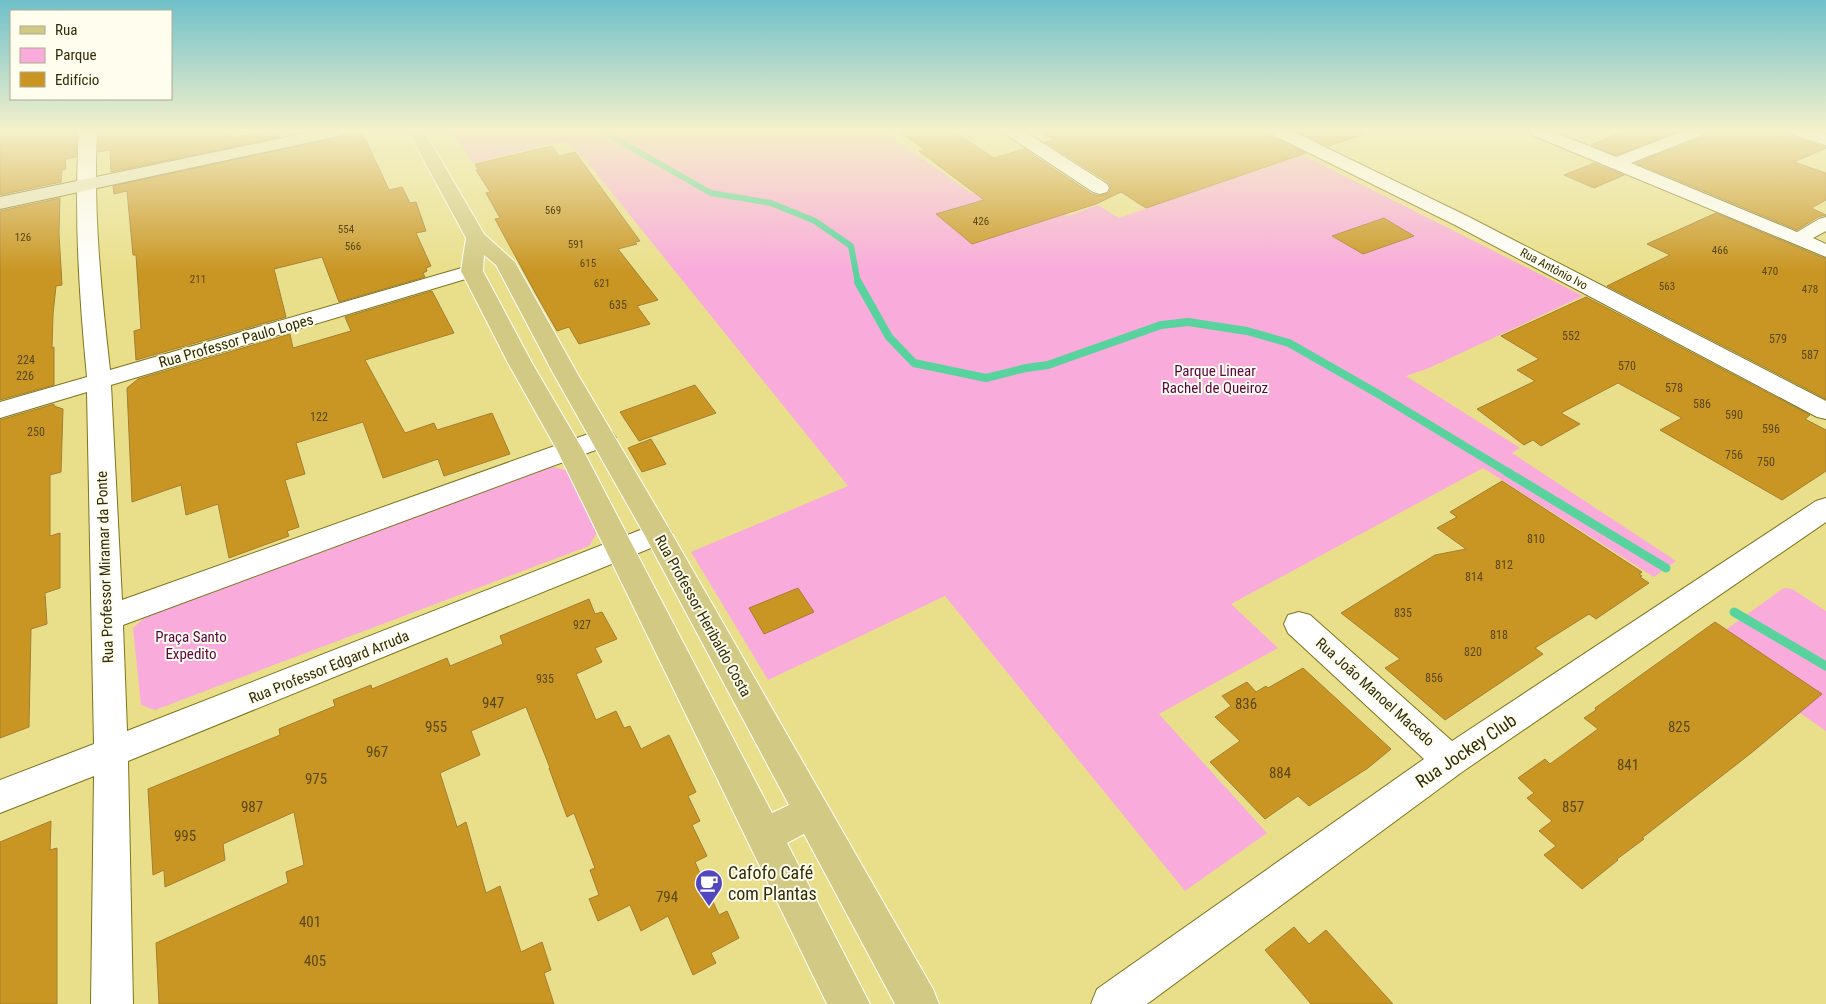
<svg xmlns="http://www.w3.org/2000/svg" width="1826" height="1004" viewBox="0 0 1826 1004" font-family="'Roboto Condensed',sans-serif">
<rect width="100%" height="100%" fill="#e9df8b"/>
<path fill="#f9abdb" d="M447,131H883L971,193L1068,216L1098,205L1119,218L1301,154L1583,296L1429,368L1406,376L1520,448L1512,453L1676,561L1654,577L1483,468L1231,604L1278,648L1159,714L1267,833L1185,891L945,596L768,680L691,552L848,486L584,158L564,141L473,163L456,137L450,135Z
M553,467L569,471L598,531L589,546L155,710L141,705L133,628L155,608Z
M1786,588L1792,589L1826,611V731L1710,650L1709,642L1782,589Z"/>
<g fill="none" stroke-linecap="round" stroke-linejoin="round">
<path stroke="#59d39e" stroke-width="6" d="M602,131L711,193L771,203L815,221L851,246L858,283"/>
<path stroke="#59d39e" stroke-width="8" d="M858,282L889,337L914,363L986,378L1026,368L1048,365L1161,325L1188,322L1247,331L1289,343L1380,395L1509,473"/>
<path stroke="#59d39e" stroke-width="9" d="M1507,472L1666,568
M1734,612L1826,666"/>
</g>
<path fill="#c99624" stroke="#a47e30" d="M0,131H77L76,157L65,159L66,169L62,170L61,182L0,195Z
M99,131H230L232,138L267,131H277L280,137L111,172L110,150L98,152Z
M899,131H953L994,158L1024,149L1092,194L1099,196L1109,193L1111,187L1108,182L1045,142L1054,140L1039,131H1268L1272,137L1306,153L1146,208L1121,192L1096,204L972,244L936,214L984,200L919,151L925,150Z
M1295,131H1360L1361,135L1328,146Z
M1624,131H1679L1616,155L1591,145Z
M1707,131H1789L1793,137L1826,147V148L1794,162L1826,173V200L1811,208L1826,215L1818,217L1797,230L1636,163L1704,137Z
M362,132L389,190L402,187L410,203L416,202L426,231L416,233L431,266L426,268L427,271L423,273L425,277L339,302L322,257L274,269L286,317L136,360L134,331L141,329L136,255H133L127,191L114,194L113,186Z
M552,146L559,156L575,152L640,241L635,242L637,244L618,249L658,300L637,306L650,324L579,344L569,327L557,331L537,296L495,219L500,218L486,193L490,192L476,170H478L475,164Z
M1594,163L1624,175L1594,188L1564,175Z
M60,198L59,233L62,285L56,286L53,314L52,348L54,347V385L0,400V211Z
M1716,213L1826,259V399L1607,286L1670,255L1647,244Z
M1384,218L1414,236L1363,254L1332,236Z
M432,291L454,333L365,360L405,433L434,423L437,430L492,413L510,454L444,476L438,459L383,478L363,422L296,443L305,474L285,480L299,527L287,531L289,536L229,558L218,504L186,515L181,485L132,502L127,388L138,379L290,334L293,348L351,331L345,317Z
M1586,297L1810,415L1805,419L1826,430V471L1782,500L1660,430L1682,418L1618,383L1561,413L1580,424L1541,446L1533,440L1524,445L1477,409L1535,381L1517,370L1539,359L1501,336Z
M695,385L716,413L639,441L620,412Z
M54,404V406L63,409L61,472L50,475V536L60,533V588L45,593L47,624L31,629L29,727L0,738V420Z
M651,439L666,464L642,472L628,448Z
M1502,481L1642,572L1639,574L1642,576L1640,577L1649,583L1596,619L1589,614L1535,648L1543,654L1445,720L1385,668L1400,659L1341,613L1435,555L1466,549L1437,528L1457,517L1450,512Z
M798,588L814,612L764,634L749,608Z
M589,599L595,614L602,612L617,639L595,648L602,662L576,674L596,720L616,711L624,728L630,726L641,749L669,735L696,792L688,796L700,821L692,825L707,856L695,862L719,915L727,911L739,938L711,953L716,963L693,975L668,916L641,931L630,905L598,921L589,899L599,895L590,870L595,868L574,813L567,817L549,768H550L526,707L471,731L480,755L440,773L457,827L466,822L486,893L500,886L521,952L542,942L551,970L544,973L554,1004H159L156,943L288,883L286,872L304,865L294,812L223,844L225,860L165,887L164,870L153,875L148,789L280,735L279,729L335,706L333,700L371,685L372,689L447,658L450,666L503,644L500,636Z
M1715,622L1822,694L1750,754L1642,838L1644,839L1617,859L1618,860L1582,889L1544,855L1556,846L1539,831L1552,821L1527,798L1534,793L1518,778L1545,759L1550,764L1598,729L1584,718L1596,710L1595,708Z
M1303,668L1391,749L1368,768L1309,806L1298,796L1265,819L1210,762L1240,741L1215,717L1231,706L1222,696L1247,682L1256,692L1266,686L1268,688Z
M51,821L50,850L57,848V1004H0V842Z
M1294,927L1309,944L1326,930L1393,1004H1311L1265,950Z"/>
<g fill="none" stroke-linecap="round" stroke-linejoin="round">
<g stroke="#7e741c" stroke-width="2">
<path id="street" d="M79,131H97C93,211 101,290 110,370L465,267L472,265L479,267L483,271L479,275L111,385L122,600L594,432L603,429L612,432L616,438L612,444L123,625L127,731L648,527L658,524L668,527L672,534L668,541L128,761L133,1004H91L94,776L0,813V780L94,744L87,392L0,418V402L87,377C79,294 74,213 79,131Z
M1004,131H1024L1107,184L1109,188L1107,192L1100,194L1093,192L1007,135Z
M1270,131H1292L1469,217L1826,401V419L1817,417L1455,225L1273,135Z
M1529,131H1552L1616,157L1683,131H1705L1703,135L1631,163L1797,232L1819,219L1826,217V231L1813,238L1826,244V257L1532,135Z
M1791,131H1815L1826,134V145L1794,135Z
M1826,498V522L1462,772L1147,1004H1091L1097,989L1424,759L1288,633L1284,624L1288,615L1299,612L1310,615L1452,741L1816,501Z"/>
</g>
<g stroke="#7e741c" stroke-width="2">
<path id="secondary" d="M316,131H347L344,135L338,136L0,209V197Z"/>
</g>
<g stroke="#fff" stroke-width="2">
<path id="primary" d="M408,131H424L484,234L515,262L577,373L668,527L933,989L939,1004H895L804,834L787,843L870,1004H827L557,450L508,363L461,271L466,238ZM484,255L496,265L553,373L644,534L789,805L772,813L583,450L532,363L483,271Z"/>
</g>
<use href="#street" fill="#fff" fill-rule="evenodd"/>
<use href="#secondary" fill="#e8e4c2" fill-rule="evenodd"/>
<use href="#primary" fill="#d2c984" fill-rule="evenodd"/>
</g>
<linearGradient id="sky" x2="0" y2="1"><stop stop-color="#6fc0ca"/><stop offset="0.48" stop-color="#f5f1cb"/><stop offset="1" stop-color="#f5f1cb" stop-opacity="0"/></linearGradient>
<rect width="1826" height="271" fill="url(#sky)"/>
<defs>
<g id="cafe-pin" transform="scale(1.4375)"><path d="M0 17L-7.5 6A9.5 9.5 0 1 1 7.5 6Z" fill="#5347be" stroke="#fffded"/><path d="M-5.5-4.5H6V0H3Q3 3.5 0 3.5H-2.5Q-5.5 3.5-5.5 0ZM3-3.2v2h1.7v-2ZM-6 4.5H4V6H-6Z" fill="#fff"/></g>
</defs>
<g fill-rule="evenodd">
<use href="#cafe-pin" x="709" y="883"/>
</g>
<g text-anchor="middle" stroke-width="4" stroke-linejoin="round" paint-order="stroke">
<g font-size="11" fill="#584710">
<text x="553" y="214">569</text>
<text x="981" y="225">426</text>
<text x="346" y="233">554</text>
<text x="23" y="241">126</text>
<text x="576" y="248">591</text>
<text x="353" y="250">566</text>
<text x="1720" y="254">466</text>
<text x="588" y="267">615</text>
<text x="1770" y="275">470</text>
<text x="198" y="283">211</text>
<text x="602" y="287">621</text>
<text x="1667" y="290">563</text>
<text x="1810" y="293">478</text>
</g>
<g font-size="12" fill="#322d09" stroke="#fffded">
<text transform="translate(1554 269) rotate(28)" y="4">Rua Antônio Ivo</text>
</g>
<g font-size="12" fill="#584710">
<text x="618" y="309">635</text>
<text x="1571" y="340">552</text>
<text x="1778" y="343">579</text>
<text x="1810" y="359">587</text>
<text x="26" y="364">224</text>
<text x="1627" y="370">570</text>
<text x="25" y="380">226</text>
<text x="1674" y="392">578</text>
<text x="1702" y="408">586</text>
<text x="1734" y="419">590</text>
<text x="319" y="421">122</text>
<text x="1771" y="433">596</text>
<text x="36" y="436">250</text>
<text x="1734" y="459">756</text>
<text x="1766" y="466">750</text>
<text x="1536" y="543">810</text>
<text x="1504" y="569">812</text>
<text x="1474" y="581">814</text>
<text x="1403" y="617">835</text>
<text x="582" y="629">927</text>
<text x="1499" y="639">818</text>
<text x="1473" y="656">820</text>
<text x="1434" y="682">856</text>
<text x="545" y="683">935</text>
</g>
<g font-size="15" fill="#322d09" stroke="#fffded">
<text transform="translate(236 341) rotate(-16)" y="5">Rua Professor Paulo Lopes</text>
<text transform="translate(105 567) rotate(-92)" y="5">Rua Professor Miramar da Ponte</text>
<text transform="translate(703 616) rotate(61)" y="5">Rua Professor Heribaldo Costa</text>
<text transform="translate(329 667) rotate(-22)" y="5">Rua Professor Edgard Arruda</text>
<text transform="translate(1375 692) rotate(42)" y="5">Rua João Manoel Macedo</text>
</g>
<g font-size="15" fill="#5a0444" stroke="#fffded">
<text x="1215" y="376">Parque Linear<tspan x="1215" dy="17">Rachel de Queiroz</tspan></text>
<text x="191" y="642">Praça Santo<tspan x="191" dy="17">Expedito</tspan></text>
</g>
<g font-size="15" fill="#584710">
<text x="493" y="708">947</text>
<text x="1246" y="709">836</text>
<text x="436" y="732">955</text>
<text x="1679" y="732">825</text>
<text x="377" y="757">967</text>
<text x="1628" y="770">841</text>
<text x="1280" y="778">884</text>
<text x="316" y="784">975</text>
<text x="252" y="812">987</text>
<text x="1573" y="812">857</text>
<text x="185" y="841">995</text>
<text x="667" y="902">794</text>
<text x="310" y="927">401</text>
<text x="315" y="966">405</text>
</g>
<g font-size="18" fill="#322d09" stroke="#fffded">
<text transform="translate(1466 751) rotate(-34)" y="6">Rua Jockey Club</text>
</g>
<g font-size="18" fill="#322d09" stroke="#fffded" text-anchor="start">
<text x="728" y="879">Cafofo Café<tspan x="728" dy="21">com Plantas</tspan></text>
</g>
</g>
<rect x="10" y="10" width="162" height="90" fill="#fffded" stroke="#adaa92"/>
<rect x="20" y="26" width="25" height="8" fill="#d2c984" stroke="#adaa92"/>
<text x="55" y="35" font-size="15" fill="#322d09">Rua</text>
<rect x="20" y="48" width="25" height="15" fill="#f9abdb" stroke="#adaa92"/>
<text x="55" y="60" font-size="15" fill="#322d09">Parque</text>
<rect x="20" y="72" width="25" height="15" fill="#c99624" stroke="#adaa92"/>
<text x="55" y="85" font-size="15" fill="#322d09">Edifício</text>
</svg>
